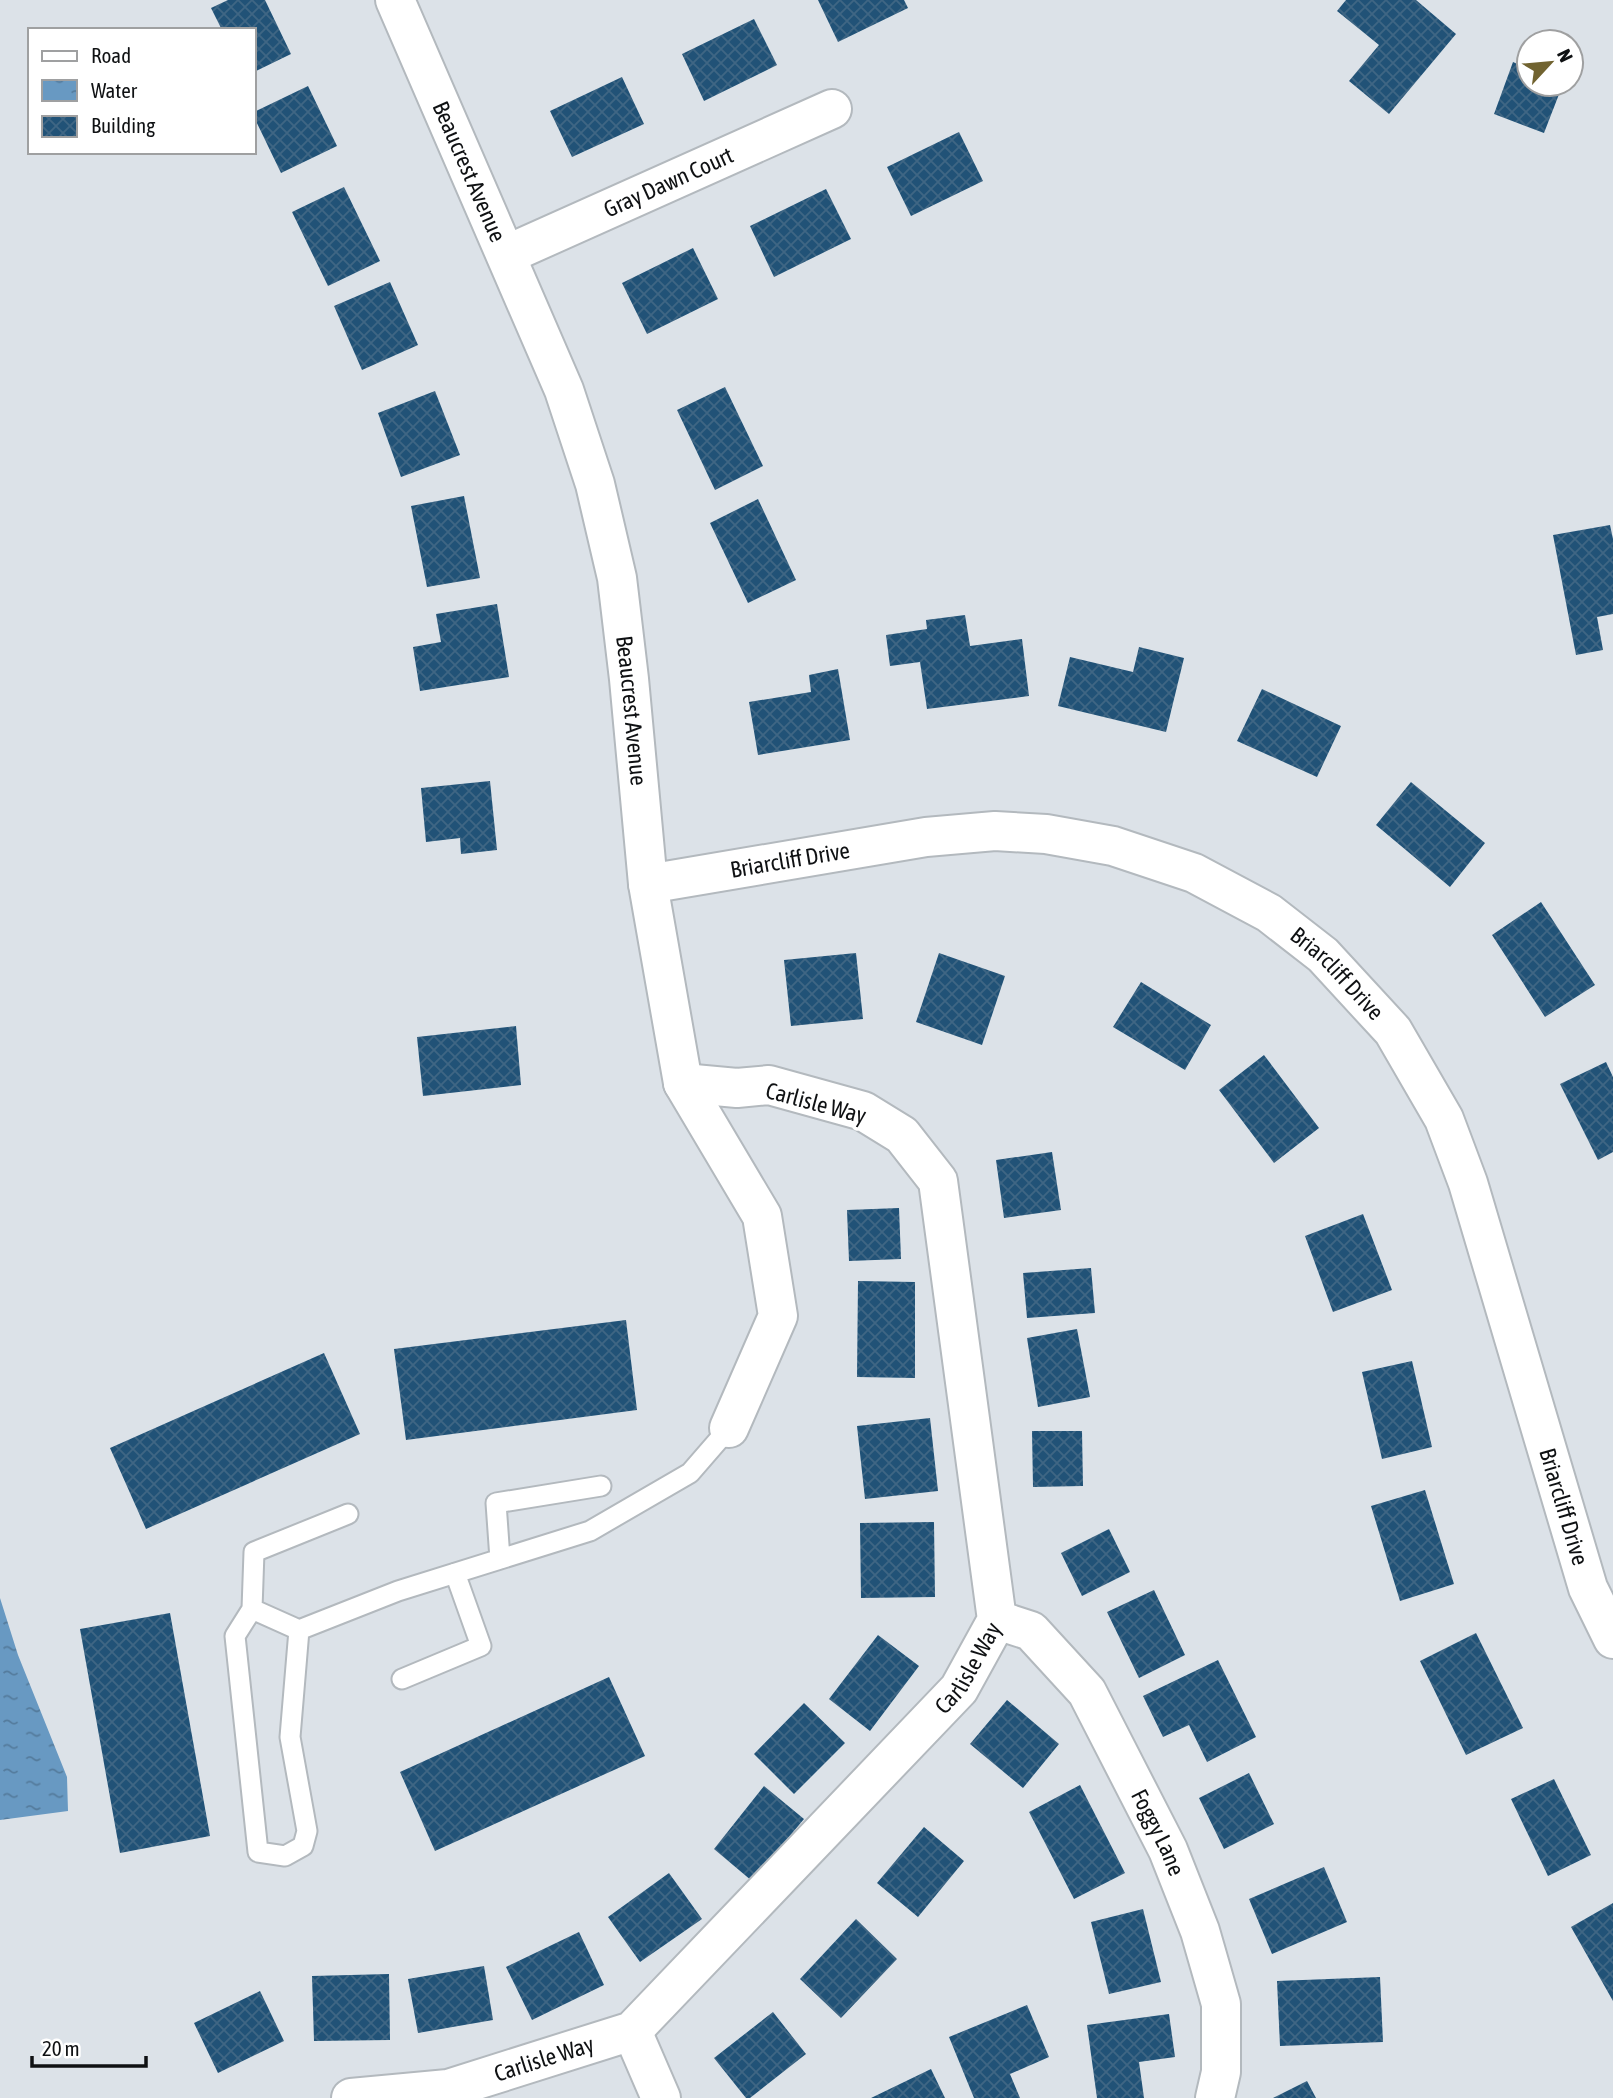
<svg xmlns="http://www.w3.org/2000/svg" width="1613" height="2098" viewBox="0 0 1613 2098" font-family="'Asap Condensed',sans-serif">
<defs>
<pattern id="water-ripples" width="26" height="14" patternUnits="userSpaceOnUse" patternTransform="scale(1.75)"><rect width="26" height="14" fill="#6899c2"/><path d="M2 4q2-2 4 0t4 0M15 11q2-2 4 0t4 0" fill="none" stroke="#547b9c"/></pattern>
<pattern id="building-cross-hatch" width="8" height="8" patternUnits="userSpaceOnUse" patternTransform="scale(1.75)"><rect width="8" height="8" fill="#215277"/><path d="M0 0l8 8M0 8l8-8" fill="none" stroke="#3f6684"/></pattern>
</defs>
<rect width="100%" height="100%" fill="#dce2e8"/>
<path fill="url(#water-ripples)" d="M0,1598L18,1655L67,1777L68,1811L0,1820Z"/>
<path fill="url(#building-cross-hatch)" d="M228,0H265L291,54L254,72V30H222L211,8Z
M818,0H904L908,8L838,42Z
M1346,0H1416L1456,34L1389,114L1349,81L1379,45L1337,11Z
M754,19L777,65L704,101L682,54Z
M1513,62L1529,69V84H1563L1544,133L1494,114Z
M622,77L644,124L572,157L550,111Z
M308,86L337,146L281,173L254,117V112Z
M959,132L983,181L911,216L887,167Z
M344,187L380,261L328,286L292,212Z
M826,189L851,239L774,277L750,226Z
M693,248L718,299L647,334L622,283Z
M390,282L418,345L362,370L334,306Z
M725,387L763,466L715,490L677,410Z
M435,391L460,455L401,477L378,413Z
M464,496L480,578L427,587L411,506Z
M758,499L796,580L748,603L710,523Z
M1610,525L1613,539V614L1597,617L1603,650L1576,655L1553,535Z
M497,604L509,677L420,691L413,647L441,642L436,614Z
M965,615L970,646L1022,639L1029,696L927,709L920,662L890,666L886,635L927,629L926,620Z
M1139,647L1184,658L1166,732L1058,706L1070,657L1133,672Z
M838,669L850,740L758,755L749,702L811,692L809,675Z
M1262,689L1341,726L1317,777L1237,741Z
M490,781L497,850L461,854L460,838L426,842L421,788Z
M1411,782L1485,843L1450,887L1376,825Z
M1541,902L1595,985L1545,1017L1492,935Z
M856,953L863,1019L791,1026L784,960Z
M939,953L1005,976L982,1045L916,1022Z
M1141,982L1211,1025L1185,1070L1113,1027Z
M516,1026L521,1085L423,1096L417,1037Z
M1264,1055L1319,1128L1274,1163L1219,1090Z
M1606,1062L1613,1077V1152L1598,1160L1560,1084Z
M1052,1152L1061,1210L1004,1218L996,1160Z
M899,1208L901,1259L849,1261L847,1210Z
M1363,1214L1392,1290L1333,1312L1305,1236Z
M1091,1268L1095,1313L1027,1318L1023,1273Z
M858,1281L915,1282V1378L857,1377Z
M626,1320L637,1410L406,1440L394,1349Z
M1077,1329L1090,1397L1038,1407L1027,1338Z
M324,1353L360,1434L146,1529L110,1448Z
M1412,1361L1432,1447L1382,1459L1362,1372Z
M930,1418L938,1491L865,1499L857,1426Z
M1032,1431H1082L1083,1486L1033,1487Z
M1425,1490L1454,1584L1400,1601L1371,1506Z
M934,1522L935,1597L861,1598L860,1523Z
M1109,1529L1130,1572L1082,1596L1061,1553Z
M1154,1590L1185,1655L1139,1678L1107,1612Z
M170,1613L210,1836L120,1853L80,1629Z
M1476,1633L1523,1728L1466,1755L1420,1661Z
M878,1635L919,1666L870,1731L829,1699Z
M1218,1660L1256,1737L1207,1762L1189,1725L1163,1737L1143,1696Z
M609,1677L645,1756L435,1851L400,1772Z
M1007,1700L1059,1744L1023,1788L970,1744Z
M804,1703L845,1743L794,1794L754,1754Z
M1249,1773L1274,1824L1224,1849L1199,1798Z
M1554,1779L1591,1855L1548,1876L1511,1799Z
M1080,1785L1125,1873L1074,1899L1029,1812Z
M764,1786L804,1819L752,1881L714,1849Z
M924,1827L964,1861L918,1917L877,1883Z
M1324,1867L1347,1922L1272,1954L1249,1899Z
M669,1873L702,1919L640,1962L608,1917Z
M1613,1903V2001L1571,1927Z
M1143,1909L1161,1982L1109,1994L1091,1922Z
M856,1919L897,1959L841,2018L800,1979Z
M579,1932L604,1985L532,2020L506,1967Z
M484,1966L493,2020L418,2033L408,1979Z
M389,1974L390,2040L314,2041L312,1976Z
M1380,1977L1383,2042L1280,2046L1277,1981Z
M260,1991L284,2041L218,2073L194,2023Z
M1027,2005L1049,2057L1010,2074L1020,2098H974L949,2037Z
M773,2012L806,2054L750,2098H746L714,2058Z
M1169,2014L1175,2057L1139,2062L1144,2098H1097L1087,2025Z
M931,2069L945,2098H871Z
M1307,2081L1316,2098H1273Z"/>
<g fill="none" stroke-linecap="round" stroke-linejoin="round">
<g stroke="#b3b9be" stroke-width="23">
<path id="service" d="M500,1559L496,1503L601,1486
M252,1609L254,1552L348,1514
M299,1630L252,1609L235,1636L258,1852L285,1856L303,1846L307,1831L290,1737L299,1630L398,1591L590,1531L690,1473L729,1428
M402,1679L481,1646L455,1573"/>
</g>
<g stroke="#b3b9be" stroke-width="42">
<g id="minor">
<path id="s1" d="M395,0L564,390L595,484L617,578L629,679L648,884L683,1083L762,1216L778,1316L729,1428"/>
<path id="s2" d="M506,255L832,109"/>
<path id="s3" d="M648,884L926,837L995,831L1046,834L1113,846L1194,873L1269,913L1323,955L1393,1031L1444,1119L1468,1183L1588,1588L1613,1639"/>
<path id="s4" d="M997,1620L1031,1631L1087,1692L1168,1850L1200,1931L1221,2004V2072L1215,2098"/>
<path d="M632,2031L661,2098"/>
<path id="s5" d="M351,2098L448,2089L632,2031L959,1689L997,1620L938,1181L902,1135L863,1111L769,1085L737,1088L683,1083"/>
</g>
</g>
<use href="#service" stroke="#fff" stroke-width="19"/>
<use href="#minor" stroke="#fff" stroke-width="38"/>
</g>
<g text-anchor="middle" stroke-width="7" stroke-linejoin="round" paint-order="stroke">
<g font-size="23" fill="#0f1113" stroke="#fff">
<text dy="8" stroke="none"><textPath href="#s1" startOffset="187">Beaucrest Avenue</textPath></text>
<text dy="8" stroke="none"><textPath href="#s2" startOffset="178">Gray Dawn Court</textPath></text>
<text dy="8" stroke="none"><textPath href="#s1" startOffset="754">Beaucrest Avenue</textPath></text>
<text dy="8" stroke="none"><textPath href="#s3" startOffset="144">Briarcliff Drive</textPath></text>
<text dy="8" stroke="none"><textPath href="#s3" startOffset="732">Briarcliff Drive</textPath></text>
<text transform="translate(816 1103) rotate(15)" y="8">Carlisle Way</text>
<text dy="8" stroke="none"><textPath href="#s3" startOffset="1320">Briarcliff Drive</textPath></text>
<text dy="8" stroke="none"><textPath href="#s5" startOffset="786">Carlisle Way</textPath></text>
<text dy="8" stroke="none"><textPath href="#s4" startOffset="276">Foggy Lane</textPath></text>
<text dy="8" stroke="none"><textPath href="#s5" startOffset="198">Carlisle Way</textPath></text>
</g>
</g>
<rect x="28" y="28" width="228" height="126" fill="#ffffff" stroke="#9fa0a1" stroke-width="2"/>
<rect x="42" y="51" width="35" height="10" fill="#ffffff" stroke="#9fa0a1" stroke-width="2"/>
<text x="91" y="63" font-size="21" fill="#0f1113">Road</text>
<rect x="42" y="80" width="35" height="21" fill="url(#water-ripples)" stroke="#9fa0a1" stroke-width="2"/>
<text x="91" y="98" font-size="21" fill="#0f1113">Water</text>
<rect x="42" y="116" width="35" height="21" fill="url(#building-cross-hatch)" stroke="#9fa0a1" stroke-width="2"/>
<text x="91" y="133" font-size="21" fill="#0f1113">Building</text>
<g transform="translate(1550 63) rotate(64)"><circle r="33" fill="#ffffff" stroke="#9fa0a1" stroke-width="2"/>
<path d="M0-5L12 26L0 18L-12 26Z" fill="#716330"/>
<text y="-10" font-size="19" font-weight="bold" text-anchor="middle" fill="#0f1113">N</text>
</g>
<path d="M32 2056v10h114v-10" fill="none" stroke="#0f1113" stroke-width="3.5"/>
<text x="42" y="2056" font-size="21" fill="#0f1113" stroke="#ffffff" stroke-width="5" paint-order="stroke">20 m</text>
</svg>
